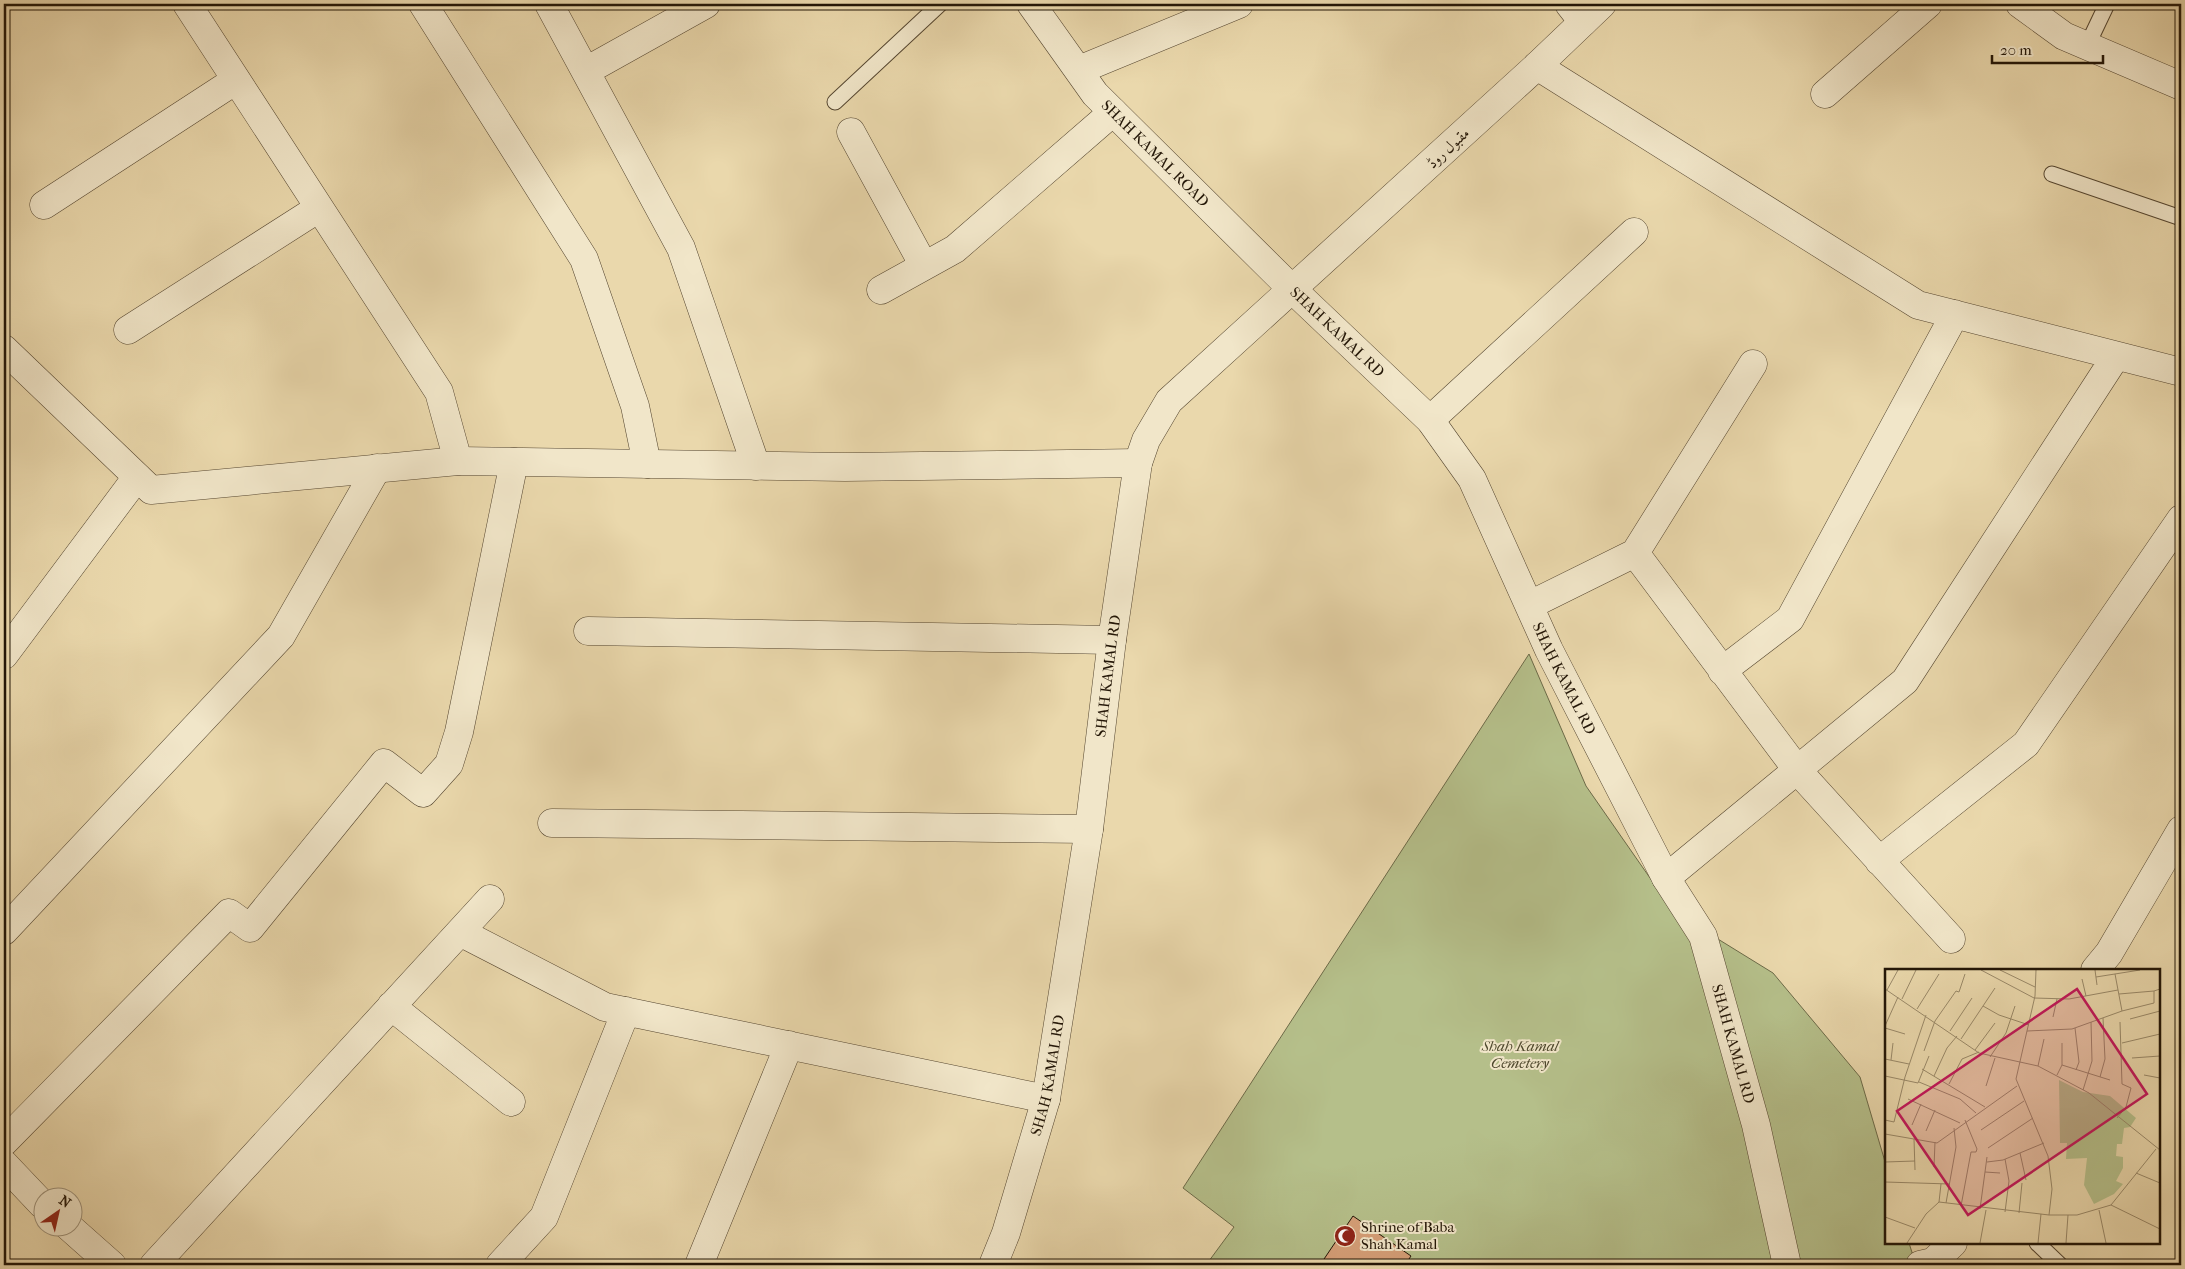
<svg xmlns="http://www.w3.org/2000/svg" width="2185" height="1269" viewBox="0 0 2185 1269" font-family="'IM FELL French Canon',Amiri,serif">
<rect width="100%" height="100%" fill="#ead8ac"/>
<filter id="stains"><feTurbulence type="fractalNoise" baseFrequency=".004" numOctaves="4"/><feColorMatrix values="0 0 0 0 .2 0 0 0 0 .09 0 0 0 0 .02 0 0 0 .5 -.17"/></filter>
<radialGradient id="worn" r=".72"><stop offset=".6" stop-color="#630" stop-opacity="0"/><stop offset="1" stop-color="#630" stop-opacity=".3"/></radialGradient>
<path fill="#b5bf8a" stroke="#6c6a48" d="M1529,654L1586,786L1657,888L1679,915L1773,973L1860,1077L1886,1165V1243H1909L1916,1265H1206L1234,1227L1183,1188Z"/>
<path fill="#d59f78" stroke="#231607" d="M1353,1216L1411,1256L1405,1265H1320Z"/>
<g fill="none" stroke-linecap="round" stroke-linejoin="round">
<g stroke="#554630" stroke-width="17">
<path id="service" d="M2087,46L2107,4
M835,102L940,4
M2052,174L2181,218
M2037,1243L2060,1265"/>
</g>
<g stroke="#554630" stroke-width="29">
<path id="minor" d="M187,4L439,392L458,461
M423,4L584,259L635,406L647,464
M549,4L681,248L756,466
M1569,4L1583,22
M2020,4L2064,36L2181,86
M1537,66L1918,305L2181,372
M1079,70L1239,4
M586,71L706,4
M1825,94L1928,4
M851,132L924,266
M44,205L236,80
M881,290L955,249L1113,112
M128,330L319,208
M1430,420L1634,232
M1635,553L1798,771L1951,939
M1530,605L1635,553L1753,364
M588,631L1112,640
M4,655L137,477
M1722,671L1790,619L1955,314
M552,823L1089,829
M1879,861L2026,744L2181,519
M1666,878L1905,681L2116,356
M4,931L281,636L377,468
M460,932L605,1007L1046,1099
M2095,970L2109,953L2181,830
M391,1006L511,1102
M4,1142L229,913L250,928L384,763L423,793L449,764L459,732L514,462
M154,1265L490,899
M500,1265L544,1217L626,1011
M699,1265L789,1045
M1920,1265L1933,1262L1953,1243"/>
</g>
<g stroke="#554630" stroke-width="29">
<g id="tertiary">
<path id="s1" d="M1031,4L1095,94L1293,290L1430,420L1472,479L1549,650L1666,878L1703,936L1756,1125L1787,1265"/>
<path d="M4,349L151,490L458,461L845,467L1138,463"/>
<path d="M4,1164L42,1204"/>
<path d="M68,1226L112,1265"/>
<path id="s2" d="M993,1265L1006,1233L1046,1099L1089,829L1112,640L1138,463L1146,440L1169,401L1537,66L1602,4"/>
</g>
</g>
<use href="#service" stroke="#f1e6c9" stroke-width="15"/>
<use href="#minor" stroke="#f1e6c9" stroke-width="28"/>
<use href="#tertiary" stroke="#f1e6c9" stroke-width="28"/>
</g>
<defs>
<g id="mosque-disc" transform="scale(1.125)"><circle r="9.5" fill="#8f2418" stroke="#f1e6c9"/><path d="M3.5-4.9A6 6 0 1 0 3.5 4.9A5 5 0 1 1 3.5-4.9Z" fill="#fff"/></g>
</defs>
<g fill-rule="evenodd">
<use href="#mosque-disc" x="1345" y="1236"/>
</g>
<g text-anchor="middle" stroke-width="4" stroke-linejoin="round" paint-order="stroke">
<g font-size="15" fill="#231607" stroke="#f1e6c9">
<text transform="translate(1448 148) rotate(-43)" y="5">مقبول روڈ</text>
<text dy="5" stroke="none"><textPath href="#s1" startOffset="195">SHAH KAMAL ROAD</textPath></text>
<text dy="5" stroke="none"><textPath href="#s1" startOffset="450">SHAH KAMAL RD</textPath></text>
<text dy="5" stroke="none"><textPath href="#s2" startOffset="602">SHAH KAMAL RD</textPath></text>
<text dy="5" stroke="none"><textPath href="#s1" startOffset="870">SHAH KAMAL RD</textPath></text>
<text dy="5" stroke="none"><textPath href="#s1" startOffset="1275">SHAH KAMAL RD</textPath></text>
<text dy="5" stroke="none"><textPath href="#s2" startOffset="198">SHAH KAMAL RD</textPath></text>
</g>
<g font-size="15" font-style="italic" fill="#4f492e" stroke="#f1e6c9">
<text x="1520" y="1051">Shah Kamal<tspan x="1520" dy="17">Cemetery</tspan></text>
</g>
<g font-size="15" fill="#231607" stroke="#f1e6c9" text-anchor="start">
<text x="1361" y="1232">Shrine of Baba<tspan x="1361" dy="17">Shah Kamal</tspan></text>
</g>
</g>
<g transform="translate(1885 969)">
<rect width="275" height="275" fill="#ead8ac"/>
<path d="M174,111L198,123L225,127L251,149L245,158L239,159L237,175H232L231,187L238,188V199L231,212L238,215L229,225L209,235L199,216L202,189L181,190L182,174H175Z" fill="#b5bf8a"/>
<path fill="none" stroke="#9a8a6a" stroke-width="1" d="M96,1L149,29L184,30L233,21M115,1L150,18M151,1L150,27L131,110L163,187L167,220L164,246H192L226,236L271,180M210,1L212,16M211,8L255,1M197,10L201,27M0,20L94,84L153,97L204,124L275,181M2,21L13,1M234,25L269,22M17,30L31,1M98,37L114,46L144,56M32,40L54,5M237,42L269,34V22L275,20M168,48L172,30M245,50L275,42M0,57L13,28M0,59L20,65M190,59L194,93L191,101M65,62L87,29M142,62L187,60L237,42L230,5M76,70L110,19M237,74L275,65M90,81L110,54M39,82L50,52L71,22L74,23L80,5M105,88L121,64L130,37M247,89L275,87M0,90L24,95M6,91L8,74M177,96L225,111M153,97L159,70M37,100L100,138M172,106L177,96V74M259,106L275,109M0,107L33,114L44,87M49,107L62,79L72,67M215,108L220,90L218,49M34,113L75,130L91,144M64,115L77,90L94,83M101,117L110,89M198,121L207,92L206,53M23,130L75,154M232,149L241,138L246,119L237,115L235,53M0,151L9,153L20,108L41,46M27,156L36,135M96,161L139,132M41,162L50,141M0,165L52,174L132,117M29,170L30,201M103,179L148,149M135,184L141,211M120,190L124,212L120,243M0,193L30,192M102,193L118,191L159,174M49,198L50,173M100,203L115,204M251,204L275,214M0,213L65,215M54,233L56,215M61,234L71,178L69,159M226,236L275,260M76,237L86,183H91L92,180L80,151M95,240L102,188M214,241L221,274M134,244L137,214M0,248L30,259M22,274L41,245L54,233L164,246M95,274L101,241M153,274L156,245M181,274L183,246"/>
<path fill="#c2185b" fill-opacity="0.15" stroke="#c2185b" stroke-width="2.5" d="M192,20L262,125L83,246L12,142Z"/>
<rect width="275" height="275" fill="none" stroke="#231607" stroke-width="2.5"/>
</g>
<rect width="2185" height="1269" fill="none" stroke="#ead8ac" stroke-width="20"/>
<rect x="5" y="5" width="2175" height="1259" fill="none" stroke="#231607" stroke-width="2.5"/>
<rect x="10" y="10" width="2165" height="1249" fill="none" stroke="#231607"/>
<g transform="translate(58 1212) rotate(34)"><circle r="24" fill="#f1e6c9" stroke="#9f937b"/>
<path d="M0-4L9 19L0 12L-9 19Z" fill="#8f2418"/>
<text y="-8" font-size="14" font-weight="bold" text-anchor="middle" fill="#231607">N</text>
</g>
<path d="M1992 55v8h111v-8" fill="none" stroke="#231607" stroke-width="2.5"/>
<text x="2000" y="55" font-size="15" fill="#231607" stroke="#f1e6c9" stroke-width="4" paint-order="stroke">20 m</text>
<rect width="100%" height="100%" filter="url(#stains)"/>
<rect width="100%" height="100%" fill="url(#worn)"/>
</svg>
